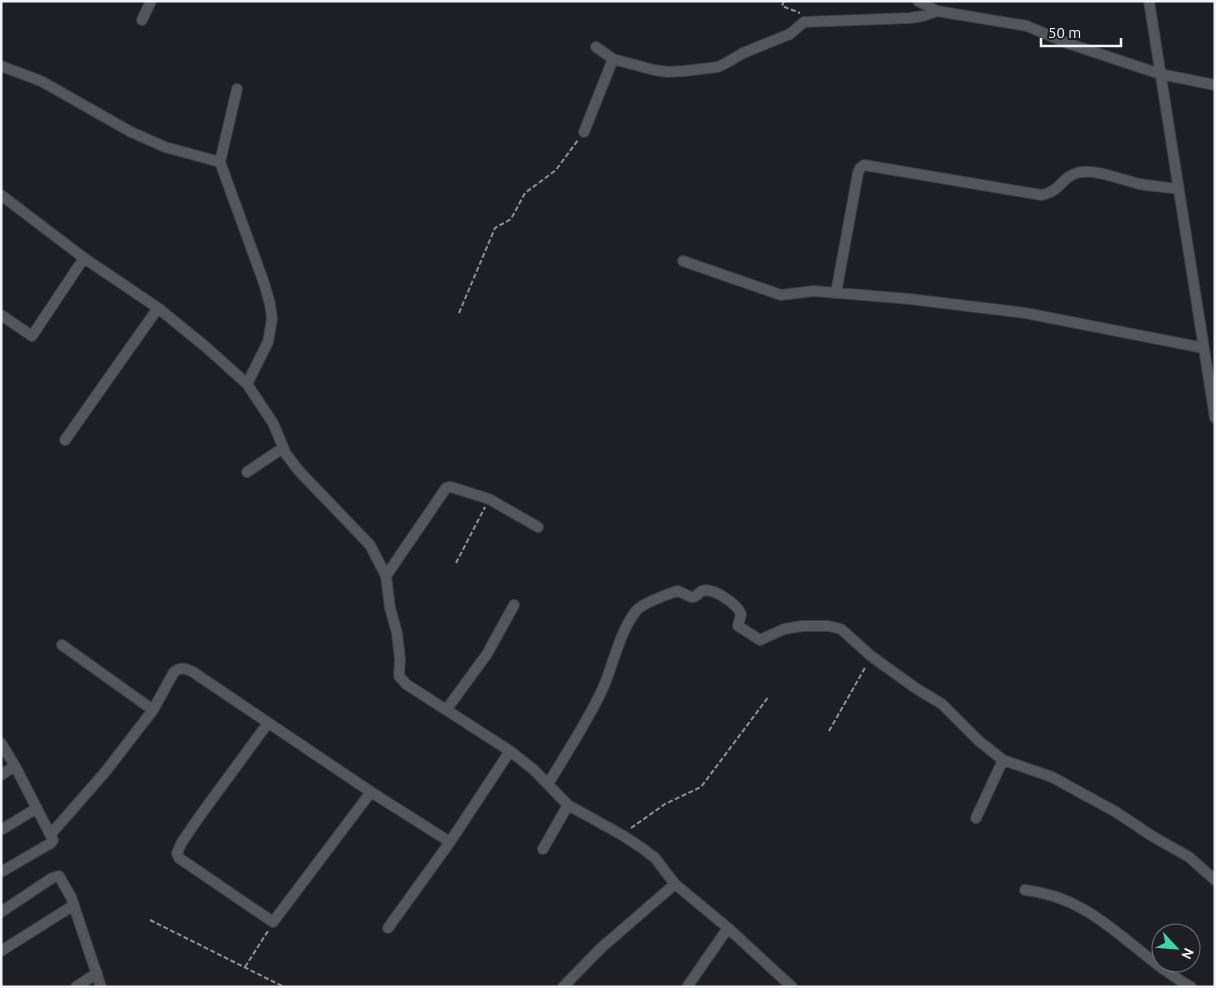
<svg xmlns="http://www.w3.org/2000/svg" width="1216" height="988" viewBox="0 0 1216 988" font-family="Ubuntu,sans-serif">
<rect width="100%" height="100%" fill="#1d1f24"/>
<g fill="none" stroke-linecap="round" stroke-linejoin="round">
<g stroke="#3b3d41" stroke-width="12">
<path id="minor" d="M918,1L937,11L1027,26L1067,43L1160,74L1215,85
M1149,1L1215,418
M142,20L151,1
M596,47L613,59L654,70L668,72L684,71L718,67L728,62L743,53L790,34L804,22L910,18L923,16L937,11
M1,66L41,81L131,132L165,147L220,162
M237,89L220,162L264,283L270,304L272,319L268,342L247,384
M584,132L613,59
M1,195L84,258L158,308L206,347L247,384L273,423L286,454L299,471L370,545L386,576L390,608L397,633L400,659L399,676L406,684L510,751L534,770L568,805L622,835L642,848L655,858L675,884L728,928L792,987
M683,261L781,295L814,291L910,299L1025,313L1204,348
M836,293L858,173L860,168L864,165L1041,195C1061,192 1061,177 1077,173C1093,168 1123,180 1139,184C1151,186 1165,187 1178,189
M1,315L32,336L84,258
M65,440L158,308
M247,472L283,448
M386,576L446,488L451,487L489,499L538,527
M62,645L153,710
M446,710L487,654L514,605
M268,723L202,813L182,842L177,853L179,858L273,922L371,792
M1,743L15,766L53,840L51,843L1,872
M1,775L15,766
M548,784C567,752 588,721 603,688C614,663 619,633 636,611C641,604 668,594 677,591C682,592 687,596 692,597C697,597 698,593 702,591C713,587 737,604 741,614L738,626L760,640L784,629L802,626H828L841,629L871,656L917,689L942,704L979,741L1003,760L1052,777L1116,812L1152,836L1189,857L1215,880
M976,818L1003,760
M1,830L37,808
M51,834L106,771L153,710L174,672C181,667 185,668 193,672L371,792L450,842
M543,849L568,805
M1025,890C1096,897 1133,955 1191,987
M1,912L52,878L59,876L71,897L101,987
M388,928L450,842L510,751
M1,951L74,905
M76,987L97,973
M563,987L601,948L675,884
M687,987L728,928"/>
</g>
<path stroke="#8f9095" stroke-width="2" stroke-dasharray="5 2.5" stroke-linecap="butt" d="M784,1L782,6L800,13
M459,313L495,228L511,219L525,193L556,170L578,140
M456,563L485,507
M829,731L866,666
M631,828L665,804L701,787L769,696
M150,920L284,987
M245,967L268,931"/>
<use href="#minor" stroke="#53565b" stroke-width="10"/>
</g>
<rect width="1216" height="988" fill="none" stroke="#f3f4f8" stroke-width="5"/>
<g transform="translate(1176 948) rotate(116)"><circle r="24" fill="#1d1f24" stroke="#737479"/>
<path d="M0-4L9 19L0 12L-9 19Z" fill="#3ed4a3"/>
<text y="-8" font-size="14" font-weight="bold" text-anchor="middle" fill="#f3f4f8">N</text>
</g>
<path d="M1041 38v8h80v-8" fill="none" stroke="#f3f4f8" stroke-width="2.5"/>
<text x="1048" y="38" font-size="15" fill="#f3f4f8" stroke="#1d1f24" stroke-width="4" paint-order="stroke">50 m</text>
</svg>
